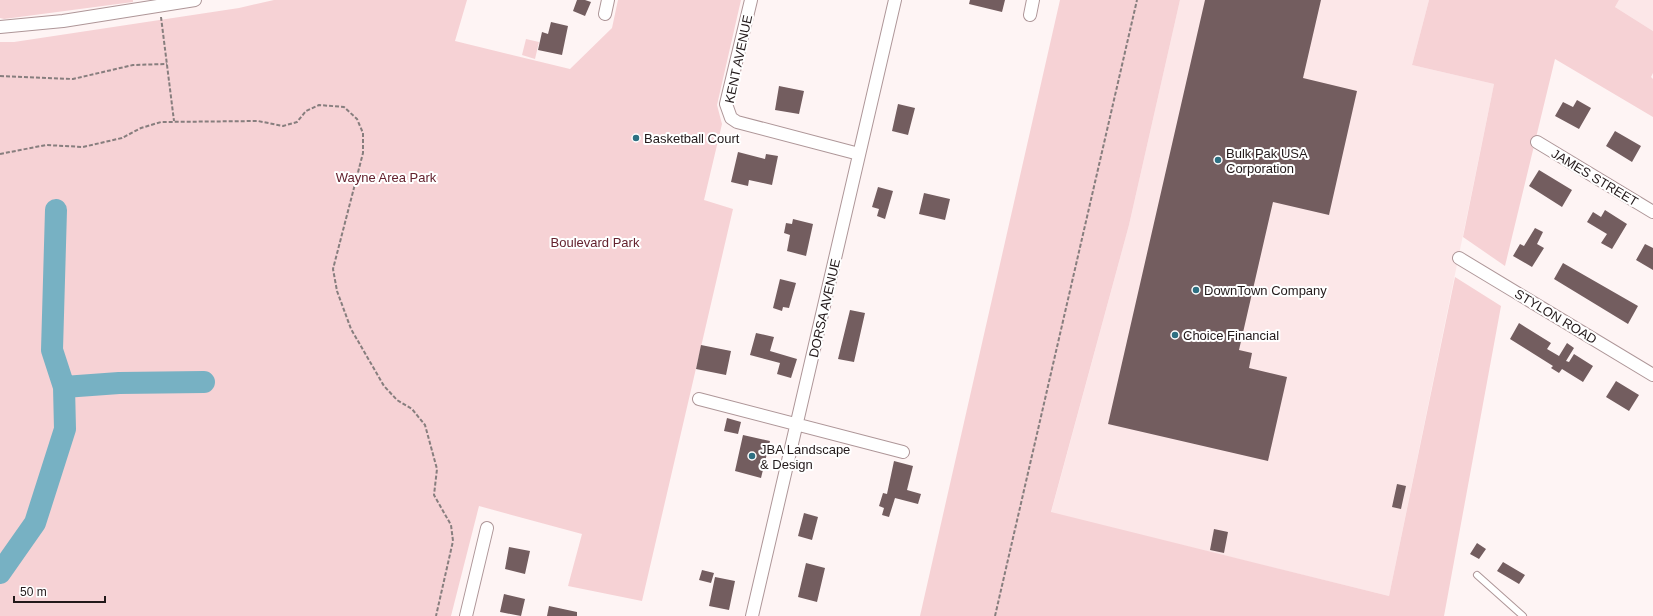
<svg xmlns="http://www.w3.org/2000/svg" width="1653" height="616" viewBox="0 0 1653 616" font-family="Arial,sans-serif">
<rect width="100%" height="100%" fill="#fef4f4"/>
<path fill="#fce7e8" d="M1180,0H1429L1412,65L1494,84L1389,596L1051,513L1129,225Z
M1619,0H1653V31L1615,7Z"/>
<path fill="#f6d2d5" d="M0,0H133V2L4,19L0,18Z
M274,0H467L455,41L570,69L612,28L618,0H741L717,105L722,124L704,200L733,209L642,601L568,586L582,534L479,506L451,616H0V42H14L239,8Z
M1060,0H1180L1129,225L1051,512L1389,596L1455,277L1501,306L1444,616H920Z
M1429,0H1619L1615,7L1653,31V73L1651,77L1653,79V117L1555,59L1505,266L1463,237L1494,84L1412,65Z
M526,39L539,42L535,59L522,55Z"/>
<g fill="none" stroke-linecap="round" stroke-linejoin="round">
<path stroke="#77b1c3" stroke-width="22" d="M64,387L119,383L204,382
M0,573L35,523L65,429L64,387L52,350L56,210"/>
</g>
<path fill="#735d5f" d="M577,0H585L591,2L585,16L573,11Z
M970,0H1005L1002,12L969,4Z
M1205,0H1321L1303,78L1357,91L1329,215L1273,202L1239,350L1252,353L1249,368L1287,377L1268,461L1108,424Z
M551,22L568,26L562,55L538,50L542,32L548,34Z
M779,86L804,91L799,114L775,110Z
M1577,100L1591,108L1579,129L1555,116L1563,102L1573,107Z
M898,104L915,108L908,135L892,131Z
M1615,131L1641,146L1632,162L1606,146Z
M738,152L765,159L766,154L778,156L772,185L749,180L748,186L731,182Z
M1539,170L1572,190L1562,207L1529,186Z
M878,187L893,191L885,219L877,216L879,209L872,207Z
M924,193L950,199L945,220L919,214Z
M1605,210L1627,224L1612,249L1601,243L1607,234L1587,222L1593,212L1601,217Z
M793,219L813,224L806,256L787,251L790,235L784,233L786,223L792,224Z
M1535,228L1543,232L1537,244L1544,248L1532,267L1513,256L1520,244L1524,246Z
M1645,244L1653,248V270L1636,260Z
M1563,263L1638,306L1628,324L1554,279Z
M780,279L796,283L789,308L783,307L782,311L773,308Z
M850,310L865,313L854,362L838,359Z
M1519,323L1551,343L1547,349L1559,356L1567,343L1574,348L1566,361L1569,362L1574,354L1593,366L1583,382L1562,369L1559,373L1551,368L1553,366L1510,339Z
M756,333L774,337L770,351L797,359L791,378L777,374L780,363L750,355Z
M701,345L731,351L726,375L696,369Z
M1616,381L1639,395L1629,411L1606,397Z
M727,418L741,422L738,434L724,431Z
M743,435L770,441L761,478L735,471Z
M894,461L913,466L907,490L921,494L918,504L895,498L889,517L882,515L884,508L879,506L883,493L887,494Z
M1397,484L1406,486L1401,509L1392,507Z
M804,513L818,517L812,540L798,536Z
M1214,529L1228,532L1224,553L1210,550Z
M1477,543L1486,549L1479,559L1470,554Z
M509,547L530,551L525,574L505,569Z
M1503,562L1525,575L1519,584L1497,571Z
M806,563L825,568L817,602L798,597Z
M702,570L714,573L711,583L699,580Z
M715,577L735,581L729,610L709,606Z
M504,594L525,599L521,616L500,612Z
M549,606L577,612V616H547Z"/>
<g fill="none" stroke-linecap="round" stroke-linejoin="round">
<g stroke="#ae9698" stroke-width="8">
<path id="lane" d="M1477,575L1523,616"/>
</g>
<g stroke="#ae9698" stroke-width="14">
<path id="street" d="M751,0L726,104L731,118L737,122L859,154
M605,14L608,0
M1030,15L1033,0
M0,27L63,21L195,0
M1537,142L1653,212
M1459,258L1653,375
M699,399L903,452
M466,616L487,528
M752,616L895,0"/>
</g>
<path stroke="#877e7e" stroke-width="2" stroke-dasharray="4 2" stroke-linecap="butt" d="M161,17L174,121
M0,76L73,79L133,65L167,64
M0,154L46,145L83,147L122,138L141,128L161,122L258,121L283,126L297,122L306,111L319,105L344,107L357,119L363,133V153L333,269L337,291L351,329L384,386L397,400L412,409L425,425L437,469L434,495L451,525L453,541L436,616
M995,616L1137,0"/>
<use href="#lane" stroke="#fff" stroke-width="6"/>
<use href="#street" stroke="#fff" stroke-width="12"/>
</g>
<g fill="#2e7082" stroke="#fff" stroke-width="1.5">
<circle cx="636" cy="138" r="4"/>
<circle cx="1218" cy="160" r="4"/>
<circle cx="1196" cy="290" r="4"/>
<circle cx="1175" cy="335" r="4"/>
<circle cx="752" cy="456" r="4"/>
</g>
<g text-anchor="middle" stroke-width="4" stroke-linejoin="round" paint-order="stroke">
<g font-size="13" fill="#22191a" stroke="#fff">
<text transform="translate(738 59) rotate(-78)" y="5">KENT AVENUE</text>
<text transform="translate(1595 177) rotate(31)" y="5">JAMES STREET</text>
<text transform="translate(824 308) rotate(-77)" y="5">DORSA AVENUE</text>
<text transform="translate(1556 316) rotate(31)" y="5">STYLON ROAD</text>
</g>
<g font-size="13" fill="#22191a" stroke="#fff" text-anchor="start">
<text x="644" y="143">Basketball Court</text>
<text x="1226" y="158">Bulk Pak USA<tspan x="1226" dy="15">Corporation</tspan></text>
<text x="1204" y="295">DownTown Company</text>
<text x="1183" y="340">Choice Financial</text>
<text x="760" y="454">JBA Landscape<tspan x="760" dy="15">&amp; Design</tspan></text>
</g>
<g font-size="13" fill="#64222e" stroke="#fff">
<text x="386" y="182">Wayne Area Park</text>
<text x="595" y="247">Boulevard Park</text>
</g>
</g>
<path d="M14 596v6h91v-6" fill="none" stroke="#22191a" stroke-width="2"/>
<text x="20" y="596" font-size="12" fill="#22191a" stroke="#ffffff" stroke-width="3" paint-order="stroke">50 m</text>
</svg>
